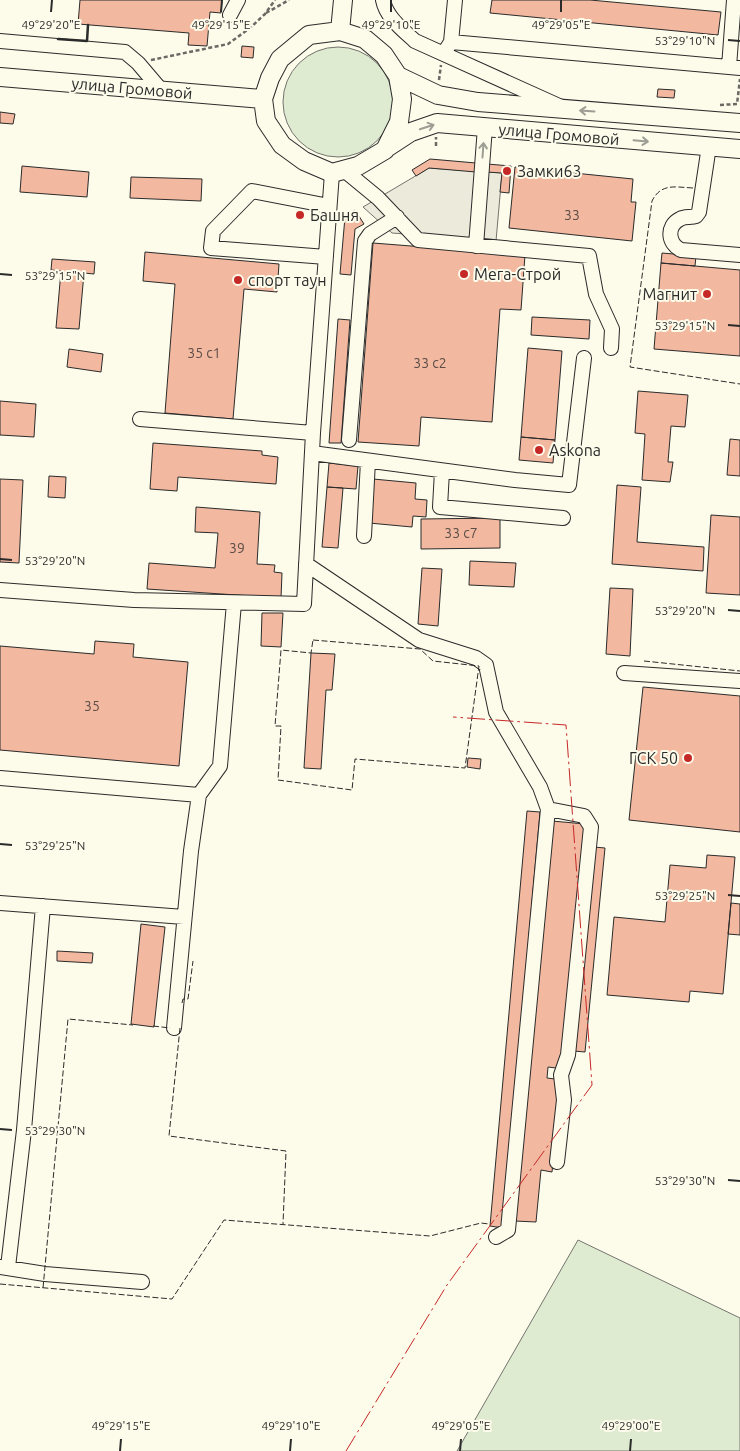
<svg xmlns="http://www.w3.org/2000/svg" width="740" height="1451" viewBox="0 0 740 1451" font-family="Ubuntu,sans-serif">
<rect width="100%" height="100%" fill="#fdfbea"/>
<path fill="#deebd1" stroke="#74746e" d="M283 102a55 55 0 1 1 110 0a55 55 0 1 1-110 0Z
M578,1240L740,1318V1451H457Z"/>
<path fill="#eceadb" stroke="#74746e" d="M429,168L502,173L496,241L392,233L363,207Z"/>
<path fill="#f2b8a0" stroke="#2b2b2b" d="M80,0H222L221,13L210,12L207,46L188,45L189,33L78,24Z
M492,0H590L721,12L718,35L490,13Z
M242,46L254,47L253,58L241,57Z
M658,89L675,90L674,98L657,97Z
M0,112L15,114L13,124L0,123Z
M430,159L476,163V172L429,168L416,176L412,170Z
M487,164L511,166L509,193L500,192L502,173L486,172Z
M22,166L89,172L87,197L20,192Z
M515,167L633,179L631,202H636L632,241L509,228Z
M131,177L202,179L201,201L130,198Z
M355,210L364,224L355,229L351,275L340,274L345,217Z
M373,243L525,255L521,310L500,309L492,422L421,417L419,446L358,442Z
M145,252L279,264L277,292L244,289L233,419L165,413L175,284L143,281Z
M662,253L696,256L695,266L661,263Z
M52,259L95,262L94,274L84,273L79,329L56,328L61,271L51,270Z
M661,263L740,270V356L654,349Z
M532,317L590,320L589,339L531,335Z
M338,319L350,320L341,443H329Z
M528,348L562,351L555,440L521,437Z
M69,349L103,354L101,372L67,367Z
M638,391L688,395L685,427L671,426L668,462H673L670,482L642,480L645,434L635,433Z
M0,401L36,404L34,437L0,435Z
M521,437L555,440L553,463L519,460Z
M730,439L740,440V476L727,475Z
M153,443L262,451V455L278,457L276,484L178,477L177,491L150,489Z
M329,463L358,466L356,489L327,487Z
M49,476L66,477L65,498L48,497Z
M0,479L23,480L19,563L0,562Z
M373,479L416,483L415,499L427,500L426,517L413,516L412,527L369,523Z
M617,485L641,487L637,542L704,547L703,571L612,564Z
M327,487L343,488L338,548L322,547Z
M196,507L260,512L257,564L275,565L274,572L282,573L281,598L147,589L149,563L215,568L218,533L195,532Z
M711,515L740,517V595L706,593Z
M500,518V548L421,549V519Z
M470,561L516,563L514,587L469,585Z
M422,568L442,569L438,626L418,624Z
M610,588L633,589L630,656L606,654Z
M262,613H283L281,647L261,646Z
M95,641L134,644L133,657L188,662L179,766L0,750V646L94,654Z
M311,653L335,654L332,690H326L321,769L304,768Z
M643,687L740,696V832L629,820Z
M468,758L481,759L480,769L467,767Z
M527,811L540,812L503,1228L490,1226Z
M552,821L585,824L563,1060L556,1068L548,1067L547,1078L555,1079L560,1092L552,1172L541,1170L536,1222L515,1221Z
M594,847L605,848L585,1052L574,1051Z
M707,855L735,857L723,994L690,991L689,1002L607,995L614,917L665,922L670,865L706,868Z
M731,903L740,904V935L728,934Z
M141,924L165,927L154,1027L131,1024Z
M57,951L93,953L92,963L57,961Z"/>
<g fill="none" stroke-linecap="round" stroke-linejoin="round">
<g stroke="#2b2b2b" stroke-width="16">
<path id="minor" d="M383,0C386,17 403,30 415,41L559,106
M230,15L238,0
M0,41L125,52L138,63L161,90
M451,42L455,0
M444,53L451,42L740,68
M729,67L734,0
M709,146L699,212L696,216C691,218 685,216 680,219C666,226 668,244 681,250L740,255
M344,170L378,198L418,240L589,256L596,294L612,329L611,348
M476,246L485,127
M326,257L211,248L213,231L252,191L329,206
M140,419L313,433
M349,440L365,241L370,234L397,217
M312,453L515,480L569,485L584,358
M442,471L440,507L563,518
M364,536L368,461
M306,564L419,640L476,658L486,665L496,712L540,787L548,809L508,1230L496,1237
M0,590L134,600L304,604L313,433L332,173
M624,673L740,681
M0,778L199,795
M548,809L584,816L591,827L568,1055L561,1075L564,1100L557,1162
M0,903L184,917
M174,1028L191,851L199,795L220,766L234,603
M1,1267L45,1274L142,1282
M8,1267L24,1130L43,906"/>
</g>
<g stroke="#2b2b2b" stroke-width="20">
<path id="major" d="M340,31L365,39L384,55L398,76L402,99L399,122L385,150L358,166L332,173L304,161L282,145L266,121L263,99L270,78L280,59L309,35Z
M340,31L343,0
M398,76L438,95L478,102L740,123
M0,77L263,99
M385,149L411,132L437,123L740,149"/>
</g>
<path stroke="#6a6964" stroke-width="2.5" stroke-dasharray="4 2.5" stroke-linecap="butt" d="M266,13L289,0
M151,60L228,44L250,28L265,14L275,0
M439,80L441,65
M720,105L737,104L740,79
M436,146V137"/>
<use href="#minor" stroke="#fdfbea" stroke-width="14"/>
<use href="#major" stroke="#fdfbea" stroke-width="18"/>
<path stroke="#2b2b2b" stroke-width="1" stroke-dasharray="6 2.5" stroke-linecap="butt" d="M693,188C675,187 661,183 652,201L630,367L740,384
M313,640L420,649L433,661L479,666L465,768L355,759L352,790L278,780L281,726H275L281,650L311,653Z
M644,661L740,671
M182,1003L183,999H188L193,961
M153,1026L170,1028
M180,1028L169,1136L286,1151L283,1224
M0,1284L172,1299L224,1220L430,1236L481,1223L489,1224
M43,1288L68,1019L133,1025"/>
<path stroke="#2b2b2b" stroke-width="2.5" d="M58,39L87,41L88,25"/>
<path stroke="#c62828" stroke-width="1" stroke-dasharray="18 4 2.5 4" stroke-linecap="butt" d="M346,1451L447,1285L592,1085L566,725L453,717"/>
</g>
<defs><path id="oneway-shaft" d="M-6 0H5M1.5-3L5.5 0L1.5 3" fill="none" stroke-width="1.6" stroke-linecap="round" stroke-linejoin="round" transform="scale(1.25)"/></defs>
<g stroke="#9e9d94">
<use href="#oneway-shaft" transform="translate(587 111) rotate(-176)"/>
<use href="#oneway-shaft" transform="translate(427 127) rotate(-18)"/>
<use href="#oneway-shaft" transform="translate(641 141) rotate(5)"/>
<use href="#oneway-shaft" transform="translate(483 150) rotate(-86)"/>
</g>
<path fill="none" stroke="#2b2b2b" stroke-width="2" d="M51,12L52,0M221,12L222,0M391,12V0M561,12V0M728,40L740,41M0,274L12,275M728,325L740,326M0,559L12,560M728,610L740,611M0,844L12,845M728,895L740,896M0,1129L12,1130M728,1180L740,1181M120,1451L121,1439M290,1451L291,1439M460,1451L461,1439M630,1451L631,1439"/>
<g fill="#c62828" stroke="#fdfbea" stroke-width="2">
<circle cx="507" cy="171" r="5"/>
<circle cx="300" cy="215" r="5"/>
<circle cx="464" cy="274" r="5"/>
<circle cx="238" cy="280" r="5"/>
<circle cx="707" cy="294" r="5"/>
<circle cx="539" cy="450" r="5"/>
<circle cx="688" cy="758" r="5"/>
</g>
<g text-anchor="middle" stroke-width="4" stroke-linejoin="round" paint-order="stroke">
<g font-size="14" fill="#5d4e48">
<text x="572" y="220">33</text>
<text x="204" y="358">35 с1</text>
<text x="430" y="368">33 с2</text>
<text x="461" y="538">33 с7</text>
<text x="237" y="553">39</text>
<text x="92" y="711">35</text>
</g>
<g font-size="16" fill="#2b2b2b" stroke="#fdfbea">
<text transform="translate(132 88) rotate(5)" y="6">улица Громовой</text>
<text transform="translate(559 134) rotate(5)" y="6">улица Громовой</text>
</g>
<g font-size="16" fill="#2b2b2b" stroke="#fdfbea" text-anchor="start">
<text x="517" y="177">Замки63</text>
<text x="310" y="221">Башня</text>
<text x="474" y="280">Мега-Строй</text>
<text x="248" y="286">спорт таун</text>
<text x="697" y="300" text-anchor="end">Магнит</text>
<text x="549" y="456">Askona</text>
<text x="678" y="764" text-anchor="end">ГСК 50</text>
</g>
</g>
<g font-size="12" text-anchor="middle" fill="#2b2b2b" stroke="#fdfbea" stroke-width="4" stroke-linejoin="round" paint-order="stroke">
<text x="51" y="29">49°29'20"E</text>
<text x="221" y="29">49°29'15"E</text>
<text x="391" y="29">49°29'10"E</text>
<text x="561" y="29">49°29'05"E</text>
<text x="685" y="45">53°29'10"N</text>
<text x="55" y="280">53°29'15"N</text>
<text x="685" y="330">53°29'15"N</text>
<text x="55" y="565">53°29'20"N</text>
<text x="685" y="615">53°29'20"N</text>
<text x="55" y="850">53°29'25"N</text>
<text x="685" y="900">53°29'25"N</text>
<text x="55" y="1135">53°29'30"N</text>
<text x="685" y="1185">53°29'30"N</text>
<text x="121" y="1430">49°29'15"E</text>
<text x="291" y="1430">49°29'10"E</text>
<text x="461" y="1430">49°29'05"E</text>
<text x="631" y="1430">49°29'00"E</text>
</g>
</svg>
